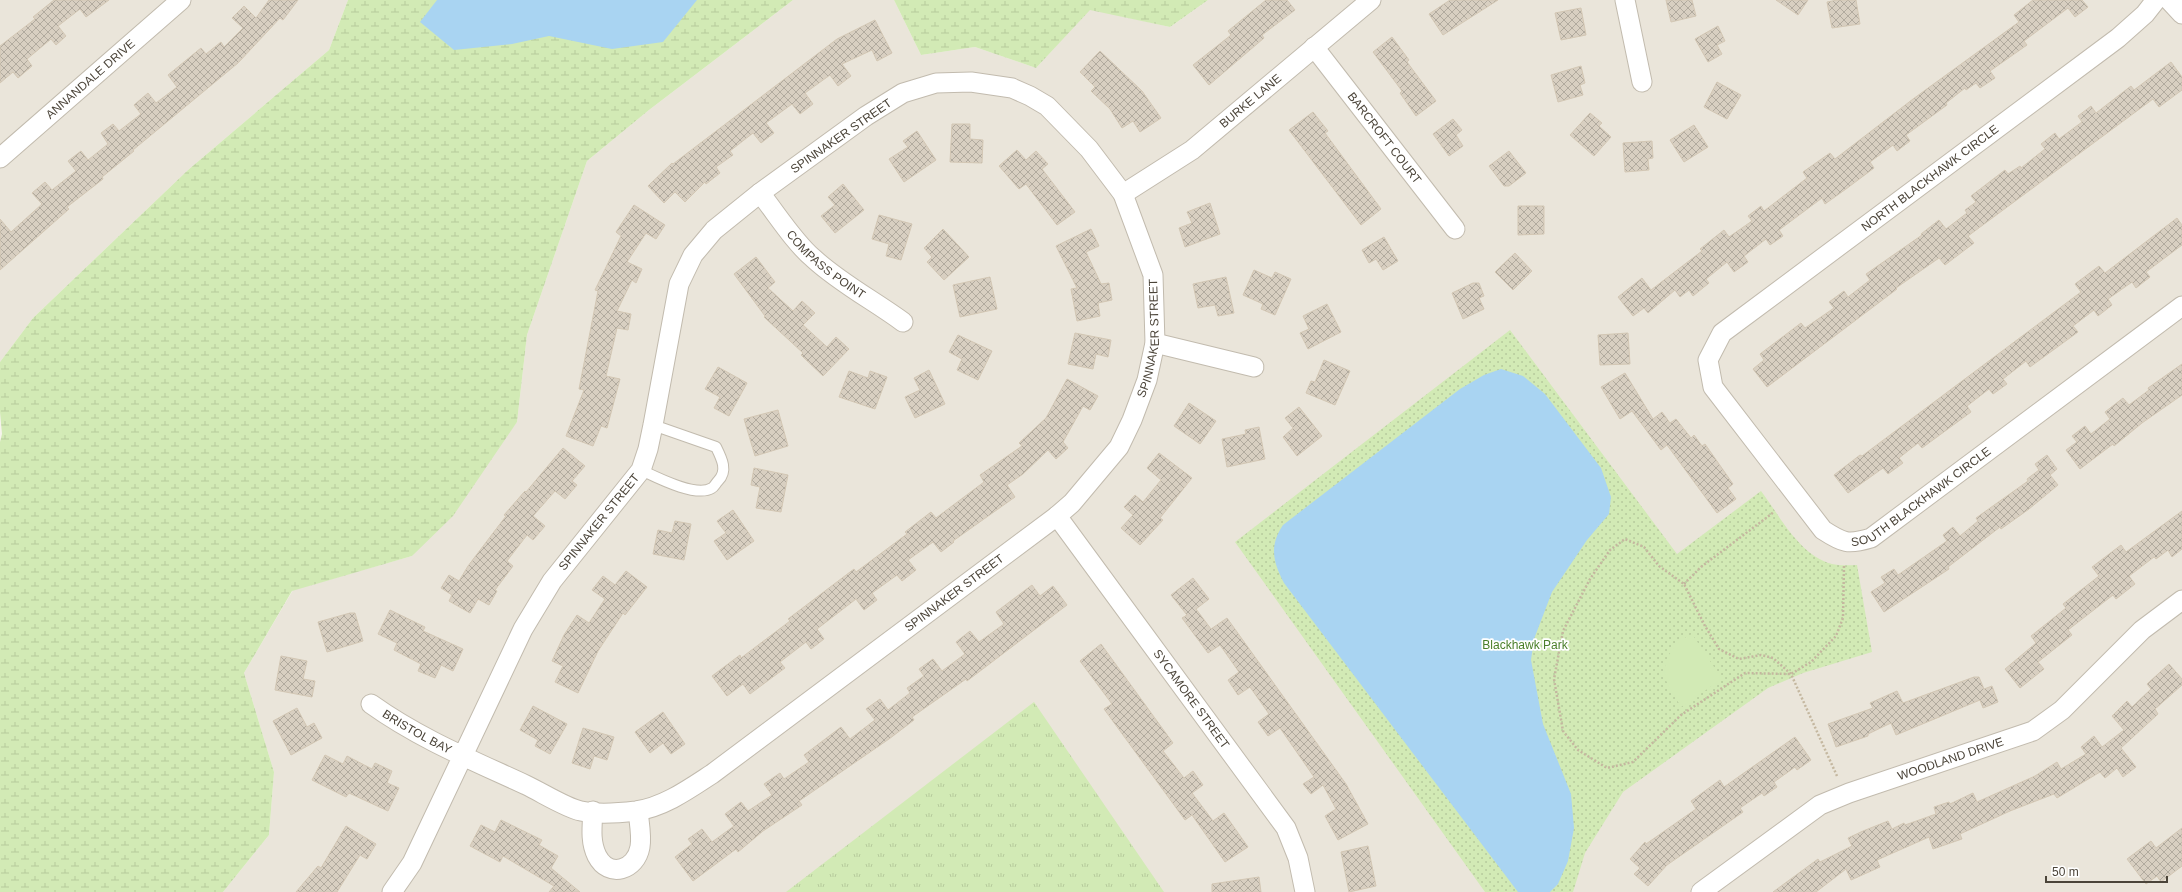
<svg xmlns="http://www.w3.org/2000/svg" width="2182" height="892" viewBox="0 0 2182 892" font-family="Helvetica,sans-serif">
<defs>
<pattern id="grass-tufts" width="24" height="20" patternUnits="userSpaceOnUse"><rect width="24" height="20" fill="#d2eab5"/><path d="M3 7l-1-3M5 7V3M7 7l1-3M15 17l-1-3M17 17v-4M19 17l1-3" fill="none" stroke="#b6ca9c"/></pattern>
<pattern id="wetland-marsh" width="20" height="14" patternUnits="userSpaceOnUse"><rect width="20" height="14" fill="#d2eab5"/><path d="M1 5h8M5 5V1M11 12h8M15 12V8" fill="none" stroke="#b6ca9c"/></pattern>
<pattern id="park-dots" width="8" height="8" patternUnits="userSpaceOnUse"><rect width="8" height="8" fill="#d2eab5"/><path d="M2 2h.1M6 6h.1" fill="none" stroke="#b6ca9c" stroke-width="1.8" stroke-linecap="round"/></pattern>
<pattern id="building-cross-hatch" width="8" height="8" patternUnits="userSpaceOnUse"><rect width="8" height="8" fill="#d8cfc1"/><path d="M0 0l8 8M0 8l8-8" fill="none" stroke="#b1aa9e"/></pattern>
</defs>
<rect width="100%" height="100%" fill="#f6f3ec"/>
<path fill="#eae5da" d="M0,0H348L329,50L188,170L33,318L0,362Z
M793,0H894L921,55L975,47L1036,68L1090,9L1170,27L1208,0H2182V892H223L269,835L274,772L244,673L293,590L412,556L517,422L527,335L587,161L649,110Z"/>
<path fill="url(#grass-tufts)" d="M1034,702L1164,892H786Z"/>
<path fill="url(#wetland-marsh)" d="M348,0H793L649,110L587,161L527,335L517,422L453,516L412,556L292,591L244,673L274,772L269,835L223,892H0V442L2,434L0,412V362L33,318L188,170L329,50Z
M894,0H1208L1170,27L1090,10L1036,68L975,47L921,55Z"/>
<path fill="url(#park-dots)" d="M1510,330L1677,554L1761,491C1780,516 1799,555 1832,564C1840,566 1849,565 1857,565L1872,652L1803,673L1768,688L1623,792L1585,853L1573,892H1485L1235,542Z"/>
<path fill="#d2eab5" d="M1692,634L1722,679L1681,707C1677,699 1671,692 1668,685C1658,663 1673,643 1692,634Z"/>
<path fill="#a9d4f2" d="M437,0H697L663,42L612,49L549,36L512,44L454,50L420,22Z
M1501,369L1523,376L1545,394L1601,468L1611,497L1609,514L1587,540L1552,592L1534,639L1531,660L1543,724L1571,794L1574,828L1568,861L1558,884L1550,892H1518L1284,583C1273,562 1269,546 1283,525L1460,389L1484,375Z"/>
<path fill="url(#building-cross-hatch)" stroke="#d3c7b4" d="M54,0H109L86,17L80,9L58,26L66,36L56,45L51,39L27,59L32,66L18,78L13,72L0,83V46L35,19L33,17Z
M269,0H298L283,20L280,18L238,63L133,150L134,151L102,177L103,179L67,207L69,209L0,270V219L11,232L42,204L32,193L45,182L52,190L76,171L68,161L81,151L88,160L108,144L101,133L113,124L119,131L141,114L134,105L148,93L156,103L177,87L168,75L201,48L206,54L221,42L224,47L243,28L232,18L244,6L256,18Z
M1266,0H1287L1295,10L1262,35L1264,38L1209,85L1193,65L1231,35L1228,31Z
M1450,0H1498L1443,35L1429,14Z
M1666,0H1692L1696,16L1671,22Z
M1776,0H1808L1798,15Z
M1837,0H1856L1860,24L1832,28L1827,2Z
M2033,0H2082L2088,7L2075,17L2068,8L2024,41L2027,45L1990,71L1995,78L1980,88L1976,83L1966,90L1965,88L1946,103L1947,105L1906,135L1910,141L1897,151L1893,145L1870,162L1874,168L1846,189L1825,204L1822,198L1779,230L1783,236L1770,245L1766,239L1744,256L1748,262L1734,272L1727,262L1706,279L1709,283L1693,296L1689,290L1680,297L1675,290L1648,313L1644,308L1633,316L1618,297L1642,278L1651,290L1702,251L1700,249L1724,230L1729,237L1752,221L1748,216L1761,206L1764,211L1807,178L1803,172L1830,153L1835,159L1913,99L2019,22L2014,15Z
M1581,8L1586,35L1561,40L1555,13Z
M875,20L892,53L877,61L872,50L842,64L851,76L838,86L830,75L805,93L813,104L800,114L792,104L766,123L774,133L761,143L753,133L730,151L733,155L716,167L720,173L706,184L705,182L685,202L675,192L664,203L648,186L672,163L673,164L837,39Z
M1718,26L1725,41L1717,45L1722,54L1708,62L1695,39Z
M1392,37L1409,60L1407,62L1436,101L1416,116L1400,93L1402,91L1373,52Z
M1100,51L1142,91L1161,118L1140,132L1133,121L1122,128L1110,109L1091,91L1095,87L1080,72Z
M2171,62L2182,77V90L2159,107L2153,99L1968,236L1974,243L1945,265L1939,258L1896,288L1897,289L1767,387L1753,369L1764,360L1760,354L1801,323L1805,328L1834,308L1829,302L1844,291L1848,297L1870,280L1866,274L1922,235L1921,234L1939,220L1946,229L1967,213L1965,210L1976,202L1971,196L2005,170L2008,174L2020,166L2021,168L2045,149L2041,144L2055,133L2059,139L2082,122L2078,116L2091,106L2096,113L2131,86L2134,90Z
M1581,66L1585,83L1580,85L1583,95L1558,102L1551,75Z
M1717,82L1741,95L1727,119L1704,107Z
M1313,112L1328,131L1325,133L1381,209L1361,225L1289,130Z
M1590,113L1602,123L1599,126L1611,137L1594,156L1570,135Z
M1453,119L1462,130L1456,135L1463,146L1449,156L1433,134Z
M952,124H970V139L983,140L982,163L950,162Z
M1694,125L1708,147L1684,162L1670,140Z
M917,131L936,160L904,182L889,159L908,147L903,141Z
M1652,141L1653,158L1648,159L1649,170L1625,172L1623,143Z
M1017,150L1026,160L1036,151L1048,164L1042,169L1075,212L1057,225L1026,184L1019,189L999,166Z
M1509,151L1526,173L1509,186H1504L1489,166Z
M843,184L864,210L835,233L821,216L835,205L828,197Z
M1210,203L1220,234L1185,247L1179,228L1192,223L1187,212Z
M634,205L665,225L656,239L646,233L627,262L642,269L636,283L632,280L617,311L631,314L628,330L617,328L606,376L620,379L607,428L601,426L593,446L566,436L584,390L579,389L598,291L595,290L621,236L616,232Z
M1518,206H1544V234L1518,235Z
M879,215L912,224L901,260L886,256L889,244L872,239Z
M2177,218L2182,225V245L2146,272L2150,277L2136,288L2132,282L2108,299L2112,305L2098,316L2094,310L2073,326L2078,332L2030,367L2026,361L2003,379L2007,384L1993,394L1989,389L1967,406L1971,412L1922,448L1918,443L1899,458L1903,463L1888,474L1883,468L1848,493L1834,475L1860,455L1862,456L2081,292L2075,284L2099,266L2105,273Z
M943,229L969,257L944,280L927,262L932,257L924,248Z
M1091,229L1099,246L1086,252L1101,284L1109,283L1112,300L1098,303L1100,316L1077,321L1071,289L1077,288L1056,246Z
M1384,237L1398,261L1383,270L1376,259L1369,263L1362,250Z
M1515,253L1532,271L1513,290L1495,272Z
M756,257L775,282L768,288L793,311L802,301L815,313L803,325L827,347L836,337L849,349L823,376L801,355L803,353L764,317L765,316L734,274Z
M1254,270L1272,278L1275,272L1291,279L1275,315L1261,309L1263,304L1243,295Z
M990,277L997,309L960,317L953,285Z
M1226,277L1234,313L1218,316L1215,305L1198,308L1193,284Z
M1473,283H1479L1484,296L1479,298L1484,309L1463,319L1452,293Z
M1327,304L1341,332L1308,349L1300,333L1309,329L1303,316Z
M1075,333L1111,340L1108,357L1096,354L1093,369L1068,364Z
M1628,333L1630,364L1600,365L1598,335Z
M958,335L992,351L978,380L957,370L962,359L949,352Z
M1324,360L1350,371L1335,405L1306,393L1311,381L1315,382Z
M2182,364V395L2142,423L2114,446L2113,444L2080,469L2066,450L2077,442L2072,436L2085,426L2091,434L2110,419L2105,412L2123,398L2129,405L2149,390L2148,388Z
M718,367L747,383L729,416L714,408L720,397L705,389Z
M929,370L945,404L915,418L905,397L920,390L914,378Z
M849,371L868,378L870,371L887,377L875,409L839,397Z
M1625,373L1653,419L1662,412L1670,423L1676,419L1691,438L1694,435L1702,446L1705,444L1733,484L1728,488L1736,499L1717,513L1667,445L1661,450L1632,411L1620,419L1601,387Z
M1067,379L1098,396L1090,410L1083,406L1063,442L1068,448L1056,459L1048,450L1023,474L1007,485L1015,497L953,541L954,542L941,552L933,542L908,560L916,570L902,581L897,575L872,593L877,600L864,610L856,599L817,629L824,639L811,649L806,642L780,662L785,668L750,694L743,684L727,696L712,676L740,655L741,658L790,621L788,619L854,569L856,572L907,534L905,532L931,512L936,518L984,482L980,475L1022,446L1019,443L1046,418Z
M1189,403L1216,421L1200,444L1174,426Z
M1299,407L1322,436L1297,456L1283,437L1293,428L1285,418Z
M778,410L788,446L755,456L744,419Z
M1259,427L1265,459L1227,467L1222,439L1246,434L1245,430Z
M563,448L585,466L572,481L577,485L565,499L555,491L533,516L545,526L533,540L527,535L507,561L513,566L495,590L497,591L489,605L478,599L470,613L449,601L452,595L441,588L449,575L459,581L468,566L506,516L504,515L525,491L526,492Z
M1159,453L1192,478L1160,518L1163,520L1140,545L1121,528L1133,515L1124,507L1135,495L1143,502L1161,480L1147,468Z
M2047,455L2057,469L2050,475L2058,485L2029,509L2001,529L2000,527L1948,567L1949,569L1884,612L1871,592L1885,583L1881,577L1894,569L1898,575L1947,541L1943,535L1953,527L1960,536L1978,521L1976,518L2028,481L2027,479L2039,470L2035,464Z
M754,468L788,475L781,512L756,508L760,487L751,485Z
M733,510L754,541L727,560L714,541L726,533L717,521Z
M2182,511V549L2172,557L2168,550L2156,559L2154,557L2129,576L2135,584L2116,599L2113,595L2068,630L2072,635L2038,662L2044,669L2020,688L2005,669L2036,643L2031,636L2066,608L2063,604L2099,576L2092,567L2121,545L2126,552Z
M675,521L691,524L684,560L653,554L658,530L672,533Z
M626,571L647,587L625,615L623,613L598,651L578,693L555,682L563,666L552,661L564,635L577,615L589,623L605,599L592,590L603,576L615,585Z
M1193,578L1209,599L1196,609L1211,629L1227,618L1346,784L1368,824L1338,840L1325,816L1336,809L1323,785L1311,794L1303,784L1314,777L1280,728L1268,736L1258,722L1269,714L1250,687L1238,695L1228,680L1239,672L1220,645L1208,653L1182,618L1187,615L1171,595Z
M1032,585L1040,596L1053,586L1067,605L967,681L966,679L912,717L914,720L889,739L799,801L802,805L763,831L738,852L736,849L693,881L675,857L692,844L688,839L702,829L712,842L734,826L725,814L741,802L748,811L772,795L764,784L780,773L784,779L809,762L804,755L841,727L850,739L875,720L866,709L880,699L888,710L910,693L907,688L924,676L919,669L933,659L942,671L965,654L956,642L970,631L979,642L1004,624L996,612Z
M390,610L425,627L423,631L463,649L453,671L441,665L435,678L418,671L421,664L394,650L397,643L378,634Z
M350,613H355L363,641L327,652L318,622Z
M1101,644L1173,743L1163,751L1184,778L1193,771L1203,785L1192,793L1213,821L1224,813L1248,847L1225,862L1192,815L1185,820L1104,709L1112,704L1080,661Z
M281,656L307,661L303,679L315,681L312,697L275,690Z
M2169,664L2182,679V685L2155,709L2158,714L2121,748L2136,767L2123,777L2117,768L2105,778L2100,772L2057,798L2054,794L2010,811L1960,834L1962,839L1933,849L1929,837L1877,860L1880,867L1851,880L1846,869L1816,892H1773L1818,859L1820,862L1852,846L1848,838L1863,831L1888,821L1892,829L1904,823L1905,825L1936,814L1934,807L1949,802L1950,804L1973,793L1977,802L2035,776L2057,762L2061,769L2086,754L2081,747L2094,736L2102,747L2124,730L2112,716L2127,701L2132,707L2151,689L2147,684Z
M1974,677H1979L1984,689L1992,686L1998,702L1983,708L1980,700L1896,735L1891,723L1868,734V736L1836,747L1828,724L1873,708L1870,703L1897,691L1903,703Z
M533,706L567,724L550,754L535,746L538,740L520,730Z
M297,708L307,727L314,723L322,738L291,755L273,721Z
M663,712L685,744L671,754L663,743L650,753L635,732Z
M583,728L614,737L607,760L594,756L590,769L572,763Z
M1795,737L1811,760L1797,770L1795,767L1774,782L1777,787L1764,796L1762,793L1740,808L1743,812L1667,865L1648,886L1634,874L1640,868L1630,859L1645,842L1646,844L1696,809L1691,801L1720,780L1724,787Z
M325,755L343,764L347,756L372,769L375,763L392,771L387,783L399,788L388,811L349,793L346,797L312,780Z
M501,820L542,840L539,845L558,856L551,868L580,892H549L554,886L503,856L500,862L470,846L481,825L495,832Z
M346,826L376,844L367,859L360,855L337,892H296L318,866L321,868Z
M2182,828V866L2161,882L2157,876L2146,884L2127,859L2151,841L2156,848Z
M1368,846L1376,886L1349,892L1341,852Z
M1259,877L1261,892H1212V884Z"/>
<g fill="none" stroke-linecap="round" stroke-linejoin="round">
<g stroke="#c2bbae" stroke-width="12">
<path id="service" d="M641,470C656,477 696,498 712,488C714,487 716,483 718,481C728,471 722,459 716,447L653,425"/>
</g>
<g stroke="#c2bbae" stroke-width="21">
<g id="minor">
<path d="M1625,0L1642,82"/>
<path id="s1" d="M2156,0L2145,14L2118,38L1722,333L1708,360L1713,387L1823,530C1843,543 1848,545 1871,538L2182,306"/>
<path d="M2169,0L2182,14"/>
<path id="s2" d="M1314,47L1455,229"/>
<path id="s3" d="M0,158L181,0"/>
<path id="s4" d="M760,193C776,213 794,242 813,258C840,283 873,300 903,322"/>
<path id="s5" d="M1123,194L1192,150L1371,0"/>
<path d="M1155,343L1254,367"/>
<path id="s6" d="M1057,516L1286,828L1298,858L1305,892"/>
<path id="s7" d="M371,704C420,739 472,760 526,785C541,792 566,808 581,811C598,815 619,813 636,811C664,807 689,789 712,774L1057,516L1072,503L1119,447L1132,420L1147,380L1155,343L1153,275L1123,194L1089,149L1047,106L1030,96L1012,88L971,82L936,83L903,93L866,116L760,193L714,230L693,255L679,284L653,425L648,449L641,470L552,581L523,629L412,863L392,892"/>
<path d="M593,811C592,827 590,842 597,856C609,879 636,870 640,847C642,836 639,822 638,811"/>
<path id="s8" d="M1701,892L1820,805L1849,793L2033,731L2062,710L2142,630L2182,600"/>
</g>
</g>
<path stroke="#c4b79f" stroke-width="2.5" stroke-dasharray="2 2" stroke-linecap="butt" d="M1684,584L1701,567L1774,512
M1837,776L1791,674L1773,658L1761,655L1739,659L1719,649L1705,626L1684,584L1659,566L1644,547L1625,539L1610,550L1590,579L1563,631L1554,679L1563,731L1578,750L1607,768L1633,762L1681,715L1745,673L1791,674L1811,662L1836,636L1843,618L1844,566"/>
<use href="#service" stroke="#fff" stroke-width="10"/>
<use href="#minor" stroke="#fff" stroke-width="19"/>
</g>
<g text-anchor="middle" stroke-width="3.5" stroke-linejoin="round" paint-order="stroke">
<g font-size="12" fill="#4b4439" stroke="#fff">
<text dy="4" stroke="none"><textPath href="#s3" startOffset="120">ANNANDALE DRIVE</textPath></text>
<text dy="4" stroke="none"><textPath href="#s5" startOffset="158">BURKE LANE</textPath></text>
<text transform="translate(841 136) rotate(-35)" y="4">SPINNAKER STREET</text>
<text dy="4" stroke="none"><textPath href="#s2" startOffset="115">BARCROFT COURT</textPath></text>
<text transform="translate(1930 178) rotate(-37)" y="4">NORTH BLACKHAWK CIRCLE</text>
<text dy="4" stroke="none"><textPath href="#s4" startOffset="98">COMPASS POINT</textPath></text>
<text dy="4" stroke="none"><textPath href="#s7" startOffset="1015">SPINNAKER STREET</textPath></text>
<text dy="4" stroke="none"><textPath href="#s1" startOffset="901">SOUTH BLACKHAWK CIRCLE</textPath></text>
<text transform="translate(599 522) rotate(-51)" y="4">SPINNAKER STREET</text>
<text dy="4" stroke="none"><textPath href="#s7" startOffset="679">SPINNAKER STREET</textPath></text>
<text dy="4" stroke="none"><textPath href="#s6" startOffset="227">SYCAMORE STREET</textPath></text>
<text dy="4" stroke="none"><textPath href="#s7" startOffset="54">BRISTOL BAY</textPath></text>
<text dy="4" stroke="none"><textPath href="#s8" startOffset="286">WOODLAND DRIVE</textPath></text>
</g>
<g font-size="12" fill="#4a7f2a" stroke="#fff">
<text x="1525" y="649">Blackhawk Park</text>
</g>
</g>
<path d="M2046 876v6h121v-6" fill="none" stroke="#4b4439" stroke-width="2"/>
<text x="2052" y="876" font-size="12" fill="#4b4439" stroke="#ffffff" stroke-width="3" paint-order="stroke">50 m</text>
</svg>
